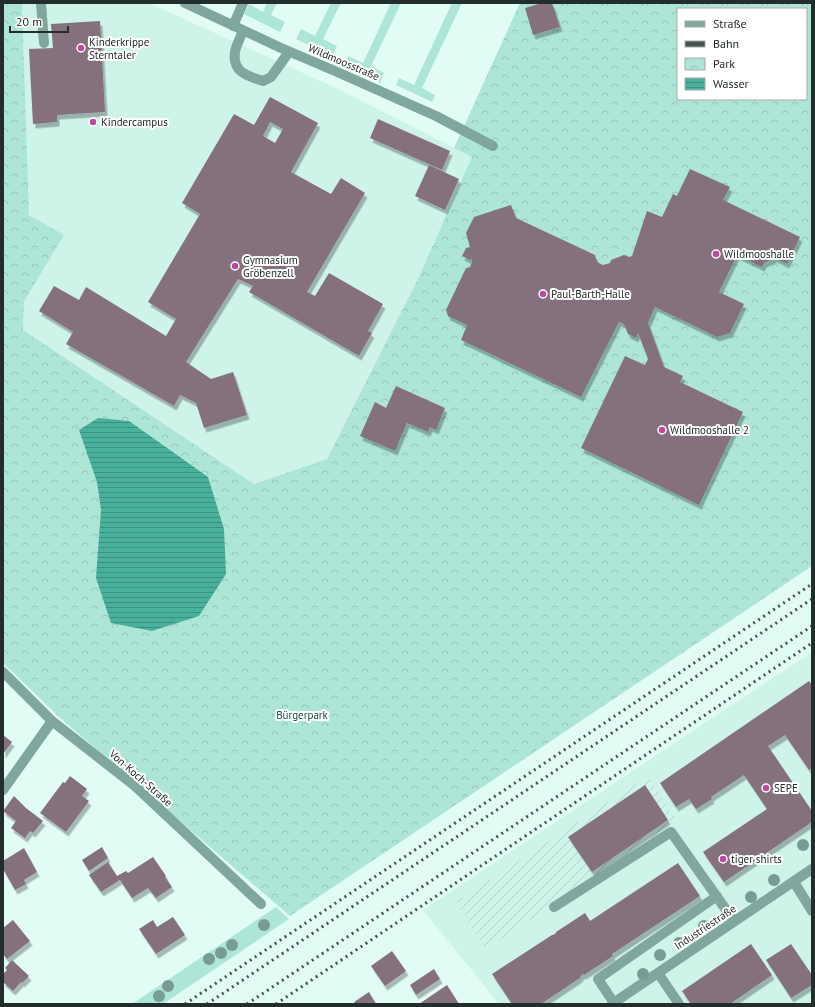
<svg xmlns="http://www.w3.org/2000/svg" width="815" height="1007" viewBox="0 0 815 1007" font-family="'PT Sans',sans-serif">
<defs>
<pattern id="industrial-furrows" width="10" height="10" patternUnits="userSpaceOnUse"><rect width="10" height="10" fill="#cef3e9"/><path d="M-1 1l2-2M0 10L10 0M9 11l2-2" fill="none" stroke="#b1d1c8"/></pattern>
<pattern id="park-crowns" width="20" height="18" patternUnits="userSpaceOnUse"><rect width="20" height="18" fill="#ade6d7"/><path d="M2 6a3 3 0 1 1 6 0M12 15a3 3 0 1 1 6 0" fill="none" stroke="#95c6b9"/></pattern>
<pattern id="water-rules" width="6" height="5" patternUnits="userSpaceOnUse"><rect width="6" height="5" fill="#48b09b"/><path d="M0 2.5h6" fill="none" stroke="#3c907f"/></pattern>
<filter id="shadow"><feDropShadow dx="2.5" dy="4.5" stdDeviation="0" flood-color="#0004"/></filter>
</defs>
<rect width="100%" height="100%" fill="#e1fcf4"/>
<path fill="#cef3e9" d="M22,3H149L338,89L472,157L418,279L327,459L254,484L23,330L24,303L64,235L29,215Z
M812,652V1004H499L423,910Z"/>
<path fill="url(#industrial-furrows)" d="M648,776L678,822L486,949L456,902Z"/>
<path fill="#ade6d7" d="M267,3H277L271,15L285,22L280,32L244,14L249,4L263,12Z
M331,3H341L323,39L337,46L332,56L296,39L301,29L315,36Z
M391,3H401L371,66L384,73L380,83L344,66L348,56L363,63Z
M452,3H462L422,88L435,95L432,102L396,85L399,78L414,85Z
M276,907L289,919L163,1004H132Z"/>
<path fill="url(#park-crowns)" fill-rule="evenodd" d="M3,3H22L29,215L64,235L24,302L23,330L254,484L327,459L418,279L472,157L454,148L520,3H812V566L290,916L59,717L3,663ZM678,9H806V99H678Z"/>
<path fill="url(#water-rules)" d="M98,418L129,421L208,477L224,529L226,574L199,616L152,631L111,623L96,578L101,510L97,482L79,430Z"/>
<path fill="#84717d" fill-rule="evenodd" filter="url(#shadow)" d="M542,3H552L560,27L533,35L525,8Z
M100,21L105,112L57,115V122L33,124L29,49L53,48L51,24Z
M270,97L318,123L291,172L331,194L341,178L365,193L307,292L315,296L329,273L383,304L368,331L372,333L359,356L249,292L253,286L238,279L186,362L211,379L233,372L247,415L204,428L196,403L180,395L174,406L66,344L73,332L39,311L54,286L79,300L86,287L166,336L176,319L148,302L200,214L182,203L234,114L254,125ZM270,122L283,129L275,143L263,136Z
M378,119L450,151L442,170L370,138Z
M429,165L459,179L445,210L415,196Z
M690,169L730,187L723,200L800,237L787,264L775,258L764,263L762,267L737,255L719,292L744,304L730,333L717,337L655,307L648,323L664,367L683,376L680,382L743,412L699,505L581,448L625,356L645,365L648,359L638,333L636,338L628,334L624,324L619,322L581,397L461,340L467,325L448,316L446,310L466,268L470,267L472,262V259L470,260L462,256L466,248L470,247L466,233L474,217L511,205L516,218L595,255L597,262L603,265L610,263L611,260L624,255L629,257L632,256L647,211L662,217L673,194L677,196Z
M396,386L445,408L436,430L430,427L428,432L407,423L395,451L360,436L375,402L386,408Z
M809,681L812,685V768L809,770L785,735L768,746L812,811V822L724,882L703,852L767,809L744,775L711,797L712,799L696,809L689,799L676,807L660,783Z
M3,735L12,742L3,754Z
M70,776L87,789L82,796L89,801L66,832L40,813L63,782L65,783Z
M645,785L668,820L592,872L568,837Z
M14,796L26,808L43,821L33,833L30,831L25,838L11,828L16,821L3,811Z
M102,847L108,858L89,871L82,860Z
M24,848L37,872L24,880L26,884L15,890L3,869V861Z
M153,857L166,876L165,877L172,887L156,898L148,888L132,898L120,880L101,892L89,875L108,862L117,876L126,871L128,873Z
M678,863L700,896L612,954L613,956L584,975L583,974L580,977V978L541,1004H512L492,974L552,935H553L556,933V932L585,913L590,921Z
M173,917L185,935L156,954L139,929L153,920L157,927Z
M13,920L30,941L7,959L3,954V928Z
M751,944L772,975L730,1004H691L682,991Z
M791,944L812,975V985L791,998L766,960Z
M392,951L406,971L385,986L371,966Z
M12,960L29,976L22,983L21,982L13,991L3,982V974L7,970L5,968Z
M434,969L440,979L416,995L410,985Z
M447,985L459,1004H419Z
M369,992L376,1004H356L354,1002Z"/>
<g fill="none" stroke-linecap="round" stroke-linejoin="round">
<path stroke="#80a79d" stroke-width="10" d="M41,3L44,43
M185,3L281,48L335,71L436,116L493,146
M233,26L243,3
M243,30C241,37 236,45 235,52C232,72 247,76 263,81L271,77L289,52
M3,672L52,721L135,786L261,904
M3,790L52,721
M794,882L812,911
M554,907L671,832L734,921
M658,973L679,1004
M614,1003L598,979L717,896
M612,1004L812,869"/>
<path stroke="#475451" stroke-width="3" stroke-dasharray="2 4" stroke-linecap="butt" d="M185,1004L812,584
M207,1004L812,599
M247,1004L812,626
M276,1004L812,643"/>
</g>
<g fill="#779c93">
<circle cx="803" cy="845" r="6"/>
<circle cx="774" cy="880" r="6"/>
<circle cx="751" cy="897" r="6"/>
<circle cx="264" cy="925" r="6"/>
<circle cx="704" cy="926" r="6"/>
<circle cx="679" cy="943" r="6"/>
<circle cx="232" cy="945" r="6"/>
<circle cx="221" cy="953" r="6"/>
<circle cx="660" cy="955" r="6"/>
<circle cx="209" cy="959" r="6"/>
<circle cx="643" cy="974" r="6"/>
<circle cx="168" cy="986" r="6"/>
<circle cx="159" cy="996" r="6"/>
</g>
<g fill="#c0499f" stroke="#fff" stroke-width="1.5">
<circle cx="81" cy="48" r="4"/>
<circle cx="93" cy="122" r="4"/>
<circle cx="716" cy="254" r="4"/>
<circle cx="235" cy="266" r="4"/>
<circle cx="543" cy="294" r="4"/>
<circle cx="662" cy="430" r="4"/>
<circle cx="766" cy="788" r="4"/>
<circle cx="723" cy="859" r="4"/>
</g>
<g text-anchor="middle" stroke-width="4" stroke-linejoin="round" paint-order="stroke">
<g font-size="11" fill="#232d2b" stroke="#fff" text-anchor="start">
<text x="89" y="46">Kinderkrippe<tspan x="89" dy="13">Sterntaler</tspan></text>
<text x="101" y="126">Kindercampus</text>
<text x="724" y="258">Wildmooshalle</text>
<text x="243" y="264">Gymnasium<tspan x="243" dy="13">Gröbenzell</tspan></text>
<text x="551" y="298">Paul-Barth-Halle</text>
<text x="670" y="434">Wildmooshalle 2</text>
<text x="774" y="792">SEPE</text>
<text x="731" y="863">tiger shirts</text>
</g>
<g font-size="11" fill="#232d2b" stroke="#fff">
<text transform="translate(344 62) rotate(23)" y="4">Wildmoosstraße</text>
<text transform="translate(141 778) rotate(41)" y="4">Von-Koch-Straße</text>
<text transform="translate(705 927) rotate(-34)" y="4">Industriestraße</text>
</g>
<g font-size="11" fill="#204d44" stroke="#fff">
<text x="302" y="719">Bürgerpark</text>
</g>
</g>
<rect width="815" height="1007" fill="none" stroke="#232d2b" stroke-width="8"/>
<rect x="677" y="8" width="130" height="92" fill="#ffffff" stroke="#a7abaa"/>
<rect x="685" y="21" width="20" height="6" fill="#80a79d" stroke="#a7abaa"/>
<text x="713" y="28" font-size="12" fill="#232d2b">Straße</text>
<rect x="685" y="41" width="20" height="6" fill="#475451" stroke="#a7abaa"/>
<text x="713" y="48" font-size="12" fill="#232d2b">Bahn</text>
<rect x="685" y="58" width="20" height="12" fill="url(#park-crowns)" stroke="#a7abaa"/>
<text x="713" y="68" font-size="12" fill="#232d2b">Park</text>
<rect x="685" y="78" width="20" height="12" fill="url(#water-rules)" stroke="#a7abaa"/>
<text x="713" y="88" font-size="12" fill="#232d2b">Wasser</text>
<path d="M10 26v6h58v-6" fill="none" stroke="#232d2b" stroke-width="2"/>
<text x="16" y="26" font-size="12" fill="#232d2b" stroke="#ffffff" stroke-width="3" paint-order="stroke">20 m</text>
</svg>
